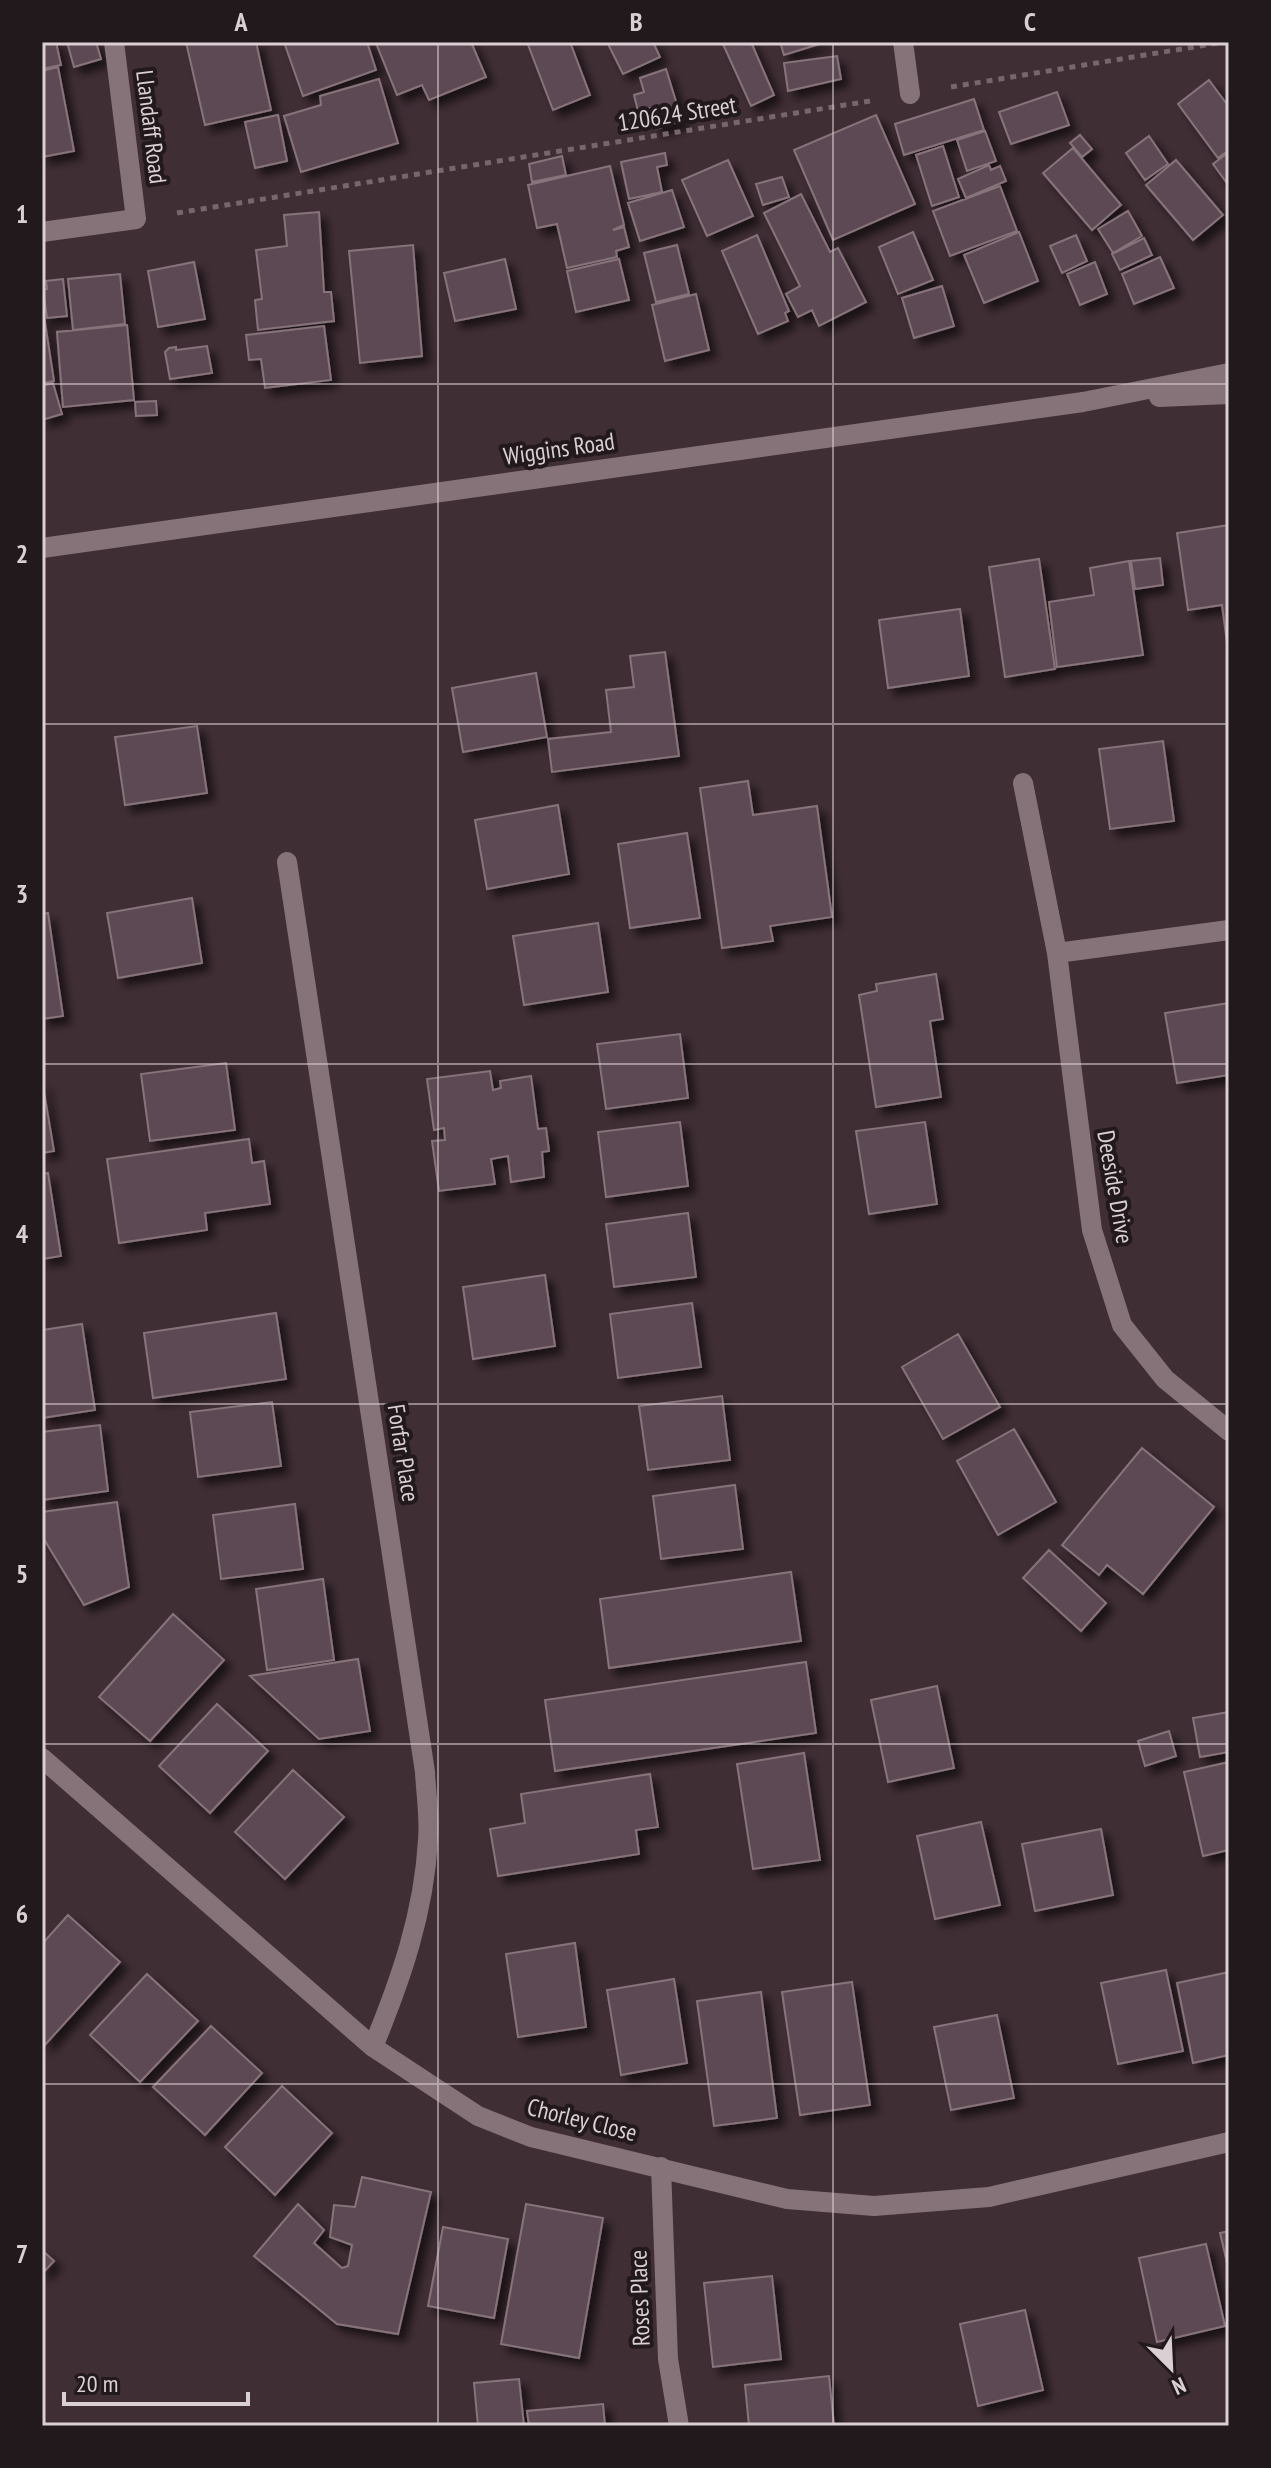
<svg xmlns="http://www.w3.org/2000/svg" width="1271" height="2468" viewBox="0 0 1271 2468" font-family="'PT Sans Narrow',sans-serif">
<defs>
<filter id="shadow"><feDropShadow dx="7" dy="7" stdDeviation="4" flood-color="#0009"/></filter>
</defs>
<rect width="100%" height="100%" fill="#402e35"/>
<path fill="#5d4a52" stroke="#87737a" stroke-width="2" filter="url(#shadow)" d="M42,42H56L61,65L42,69Z
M67,42H96L101,59L74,67Z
M186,42H256L271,110L205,125Z
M284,42H367L376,70L303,96Z
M471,42L486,77L429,100L422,85L397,95L376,43Z
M527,42H570L590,95L553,110Z
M607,42H653L660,57L623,74Z
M722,42H751L774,95L751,106Z
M780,42H826L784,55Z
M837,56L841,79L788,91L784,63Z
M58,67L74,151L42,157V71Z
M666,69L682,121L656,129L650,108L638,111L634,95L644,92L640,78Z
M379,79L398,143L301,172L284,116L321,105L320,96Z
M1209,80L1229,107V150L1218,158L1178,104Z
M1057,92L1069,125L1011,144L999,112Z
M974,99L984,130L904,155L895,124Z
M278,115L287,161L255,168L245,122Z
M876,115L915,204L833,240L794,150Z
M985,131L996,161L967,171L957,140Z
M1080,135L1092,149L1082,157L1070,143Z
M1149,136L1168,164L1145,180L1126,153Z
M943,146L959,197L932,206L916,155Z
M1073,148L1121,205L1092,230L1043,173Z
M1229,152V186L1213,164Z
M665,153L667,165L657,167L662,192L629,199L621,162Z
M562,156L566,175L532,182L529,164Z
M728,160L753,216L707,236L682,180Z
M1176,160L1223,215L1193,240L1146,185Z
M989,165L991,170L1000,166L1006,181L966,198L958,179Z
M610,166L624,225L613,230L624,227L629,247L616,251L617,257L567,268L557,224L537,228L528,185Z
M782,177L789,197L763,205L756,184Z
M1000,186L1017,231L950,256L933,211Z
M672,190L684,227L640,241L628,203Z
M801,194L830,252L838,248L866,302L819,326L812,310L798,317L786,294L800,286L764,213Z
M1128,211L1142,236L1113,253L1098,229Z
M319,212L324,292H331L334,321L258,330L255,300L262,299L256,250L287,246L284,215Z
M913,232L933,280L898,294L879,247Z
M1019,232L1038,281L984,303L964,255Z
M757,235L789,311L785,313L788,321L758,334L722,251Z
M1076,235L1087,261L1062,273L1050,246Z
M1144,238L1152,255L1120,270L1112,254Z
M413,245L422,356L360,363L349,251Z
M677,245L689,294L656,302L644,253Z
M1160,257L1174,288L1134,304L1122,274Z
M505,259L516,309L455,321L444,273Z
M619,259L629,300L576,312L567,271Z
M194,262L205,319L158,327L148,271Z
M1095,262L1107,294L1080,305L1067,274Z
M120,274L125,324L73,330L68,279Z
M63,279L67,316L47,318L43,290L47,289L46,281Z
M942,286L954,326L914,338L902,298Z
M696,294L709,350L665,361L652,305Z
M42,303L54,381L42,383Z
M127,325L134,400L63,407L57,332Z
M324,326L331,380L265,388L261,359L249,360L246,335Z
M207,346L212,373L170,379L165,352L169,348L176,347V350Z
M53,383L62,414L42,420V386Z
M156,401L157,415L136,416L135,402Z
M1229,525V658L1222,605L1188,610L1177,533Z
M1160,558L1163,585L1135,589L1131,561Z
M1039,559L1055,669L1005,677L989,567Z
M1129,561L1143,655L1057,667L1049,602L1094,595L1090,568Z
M960,609L969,676L888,688L879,620Z
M665,652L679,756L552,772L548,739L611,732L606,690L634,687L630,656Z
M536,673L547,737L463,752L452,688Z
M197,726L207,793L125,805L115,737Z
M1163,741L1174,821L1110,829L1099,749Z
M748,781L753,815L817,806L832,917L770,926L773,941L722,948L700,788Z
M558,805L569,874L487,889L475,820Z
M687,833L700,918L630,928L618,844Z
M192,898L202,963L118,978L107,913Z
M48,913L63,1016L42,1019V914Z
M598,923L608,992L524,1005L513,936Z
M936,974L943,1019L930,1021L941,1097L876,1107L859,995L877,991L876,984Z
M1229,1003V1075L1177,1083L1165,1013Z
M680,1034L688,1098L606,1109L597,1044Z
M226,1063L235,1130L150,1141L141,1074Z
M490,1071L493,1090L501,1088L500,1081L531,1076L538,1129L546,1128L549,1151L542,1152L544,1177L511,1182L508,1156L491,1159L495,1184L439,1191L432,1141L445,1140L444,1128L434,1130L427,1079Z
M42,1080L54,1151L42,1153Z
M680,1122L688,1186L606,1197L598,1132Z
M925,1122L937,1204L869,1214L856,1131Z
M249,1139L252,1163L264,1161L270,1204L205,1213L207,1230L119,1243L107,1159Z
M48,1173L61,1256L42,1259V1174Z
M688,1213L696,1277L614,1287L606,1224Z
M545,1275L555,1346L473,1359L463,1287Z
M692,1303L701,1367L618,1378L610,1314Z
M276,1313L286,1379L153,1398L144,1333Z
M82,1324L95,1410L42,1418V1330Z
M958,1334L1000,1407L943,1439L902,1367Z
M722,1396L730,1460L648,1470L639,1406Z
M272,1402L281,1466L198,1477L190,1412Z
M100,1425L108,1491L42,1500V1432Z
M1014,1429L1056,1502L998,1535L957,1461Z
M1142,1448L1214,1507L1143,1594L1107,1565L1099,1575L1062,1545Z
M735,1485L743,1549L661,1559L653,1496Z
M117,1502L129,1587L84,1605L42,1536V1512Z
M295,1504L303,1569L221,1579L213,1515Z
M1049,1550L1106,1603L1081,1631L1023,1578Z
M791,1572L801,1641L609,1668L600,1599Z
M323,1579L334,1660L267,1670L256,1589Z
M173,1614L224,1660L150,1741L99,1697Z
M358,1659L370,1731L319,1739L250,1676Z
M806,1662L816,1733L555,1771L545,1700Z
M937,1686L954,1768L888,1782L871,1700Z
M217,1704L268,1751L210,1813L159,1766Z
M1229,1712V1752L1200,1757L1193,1718Z
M1169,1731L1176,1756L1145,1766L1138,1741Z
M804,1753L820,1860L753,1869L737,1764Z
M1229,1762V1850L1203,1856L1184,1772Z
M293,1770L344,1817L285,1879L235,1832Z
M650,1774L658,1827L636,1830L639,1854L498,1876L490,1829L525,1823L521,1794Z
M981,1822L1000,1905L935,1919L917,1836Z
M1101,1829L1113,1895L1035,1911L1022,1844Z
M68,1915L120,1962L44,2046L42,1944Z
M575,1943L586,2027L518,2037L506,1954Z
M1166,1970L1183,2051L1118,2064L1101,1983Z
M1229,1972V2055L1193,2063L1177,1983Z
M147,1974L198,2021L140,2082L90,2035Z
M674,1979L687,2063L621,2075L607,1990Z
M852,1982L870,2105L800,2115L782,1992Z
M761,1992L777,2118L714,2126L697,2001Z
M997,2015L1014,2098L951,2110L934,2027Z
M211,2026L262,2073L205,2135L153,2087Z
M282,2086L332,2133L275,2195L225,2147Z
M362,2177L431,2192L398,2334L337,2324L254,2256L298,2204L324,2230L314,2243L342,2268L348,2266L352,2245L330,2237L334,2205L355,2207Z
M526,2204L603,2218L579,2358L501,2344Z
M443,2227L508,2239L494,2318L428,2306Z
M1229,2231V2271L1220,2233Z
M1206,2244L1225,2326L1157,2342L1139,2258Z
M42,2250L54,2261L42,2274Z
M772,2276L781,2359L713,2367L704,2283Z
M1025,2310L1043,2390L978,2406L960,2324Z
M829,2376L834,2426H749L745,2385Z
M519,2379L524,2426H478L474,2383Z
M603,2404L605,2426H529L527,2411Z"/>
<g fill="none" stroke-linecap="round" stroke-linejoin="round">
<path stroke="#77676d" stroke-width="5" stroke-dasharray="6 6" stroke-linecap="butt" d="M951,87L1224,42
M177,213L870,101"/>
<path stroke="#867279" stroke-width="20" d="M903,42L910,94
M42,232L136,219L114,42
M1023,783L1057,953
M287,862L425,1772C426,1794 430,1817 428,1840C424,1913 401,1979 373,2047
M1229,930L1057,953L1092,1230L1122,1325L1165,1379L1229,1431
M42,1758L373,2047L478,2116L531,2137L787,2199L874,2206L989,2197L1229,2142
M661,2167L668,2359L679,2426"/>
<path stroke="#867279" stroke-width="20" d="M1159,397L1229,394
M42,548L1083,402L1229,373"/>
</g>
<path fill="none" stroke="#dacfd3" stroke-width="2" stroke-opacity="0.55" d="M438,42V2426M833,42V2426M42,384H1229M42,724H1229M42,1064H1229M42,1404H1229M42,1744H1229M42,2084H1229"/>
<g text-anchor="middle" stroke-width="8" stroke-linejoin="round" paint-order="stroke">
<g font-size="24" fill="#dacfd3" stroke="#21191c">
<text transform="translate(677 114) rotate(-9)" y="8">120624 Street</text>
<text transform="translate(151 127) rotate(83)" y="8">Llandaff Road</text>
<text transform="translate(559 449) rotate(-8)" y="8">Wiggins Road</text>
<text transform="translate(1115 1187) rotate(80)" y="8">Deeside Drive</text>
<text transform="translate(403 1453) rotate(81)" y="8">Forfar Place</text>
<text transform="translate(582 2120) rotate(14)" y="8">Chorley Close</text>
<text transform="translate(640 2298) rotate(-92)" y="8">Roses Place</text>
</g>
</g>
<rect width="1271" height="2468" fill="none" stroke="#21191c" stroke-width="88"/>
<g transform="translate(1171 2368) rotate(156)" stroke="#21191c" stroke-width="6" paint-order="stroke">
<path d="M0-6L14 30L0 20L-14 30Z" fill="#dacfd3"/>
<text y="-12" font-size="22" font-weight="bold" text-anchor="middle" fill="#dacfd3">N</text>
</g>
<path d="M64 2392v12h184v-12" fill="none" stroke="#dacfd3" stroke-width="4"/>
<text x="76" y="2392" font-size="24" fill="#dacfd3" stroke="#21191c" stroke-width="6" paint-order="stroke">20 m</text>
<rect x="44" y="44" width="1183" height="2380" fill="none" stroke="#dacfd3" stroke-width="3"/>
<g font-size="26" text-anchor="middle" font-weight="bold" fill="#dacfd3">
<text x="241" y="31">A</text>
<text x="636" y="31">B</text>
<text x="1030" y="31">C</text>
<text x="22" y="223">1</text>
<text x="22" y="563">2</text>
<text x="22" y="903">3</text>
<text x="22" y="1243">4</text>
<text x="22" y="1583">5</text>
<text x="22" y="1923">6</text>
<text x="22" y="2263">7</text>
</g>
</svg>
